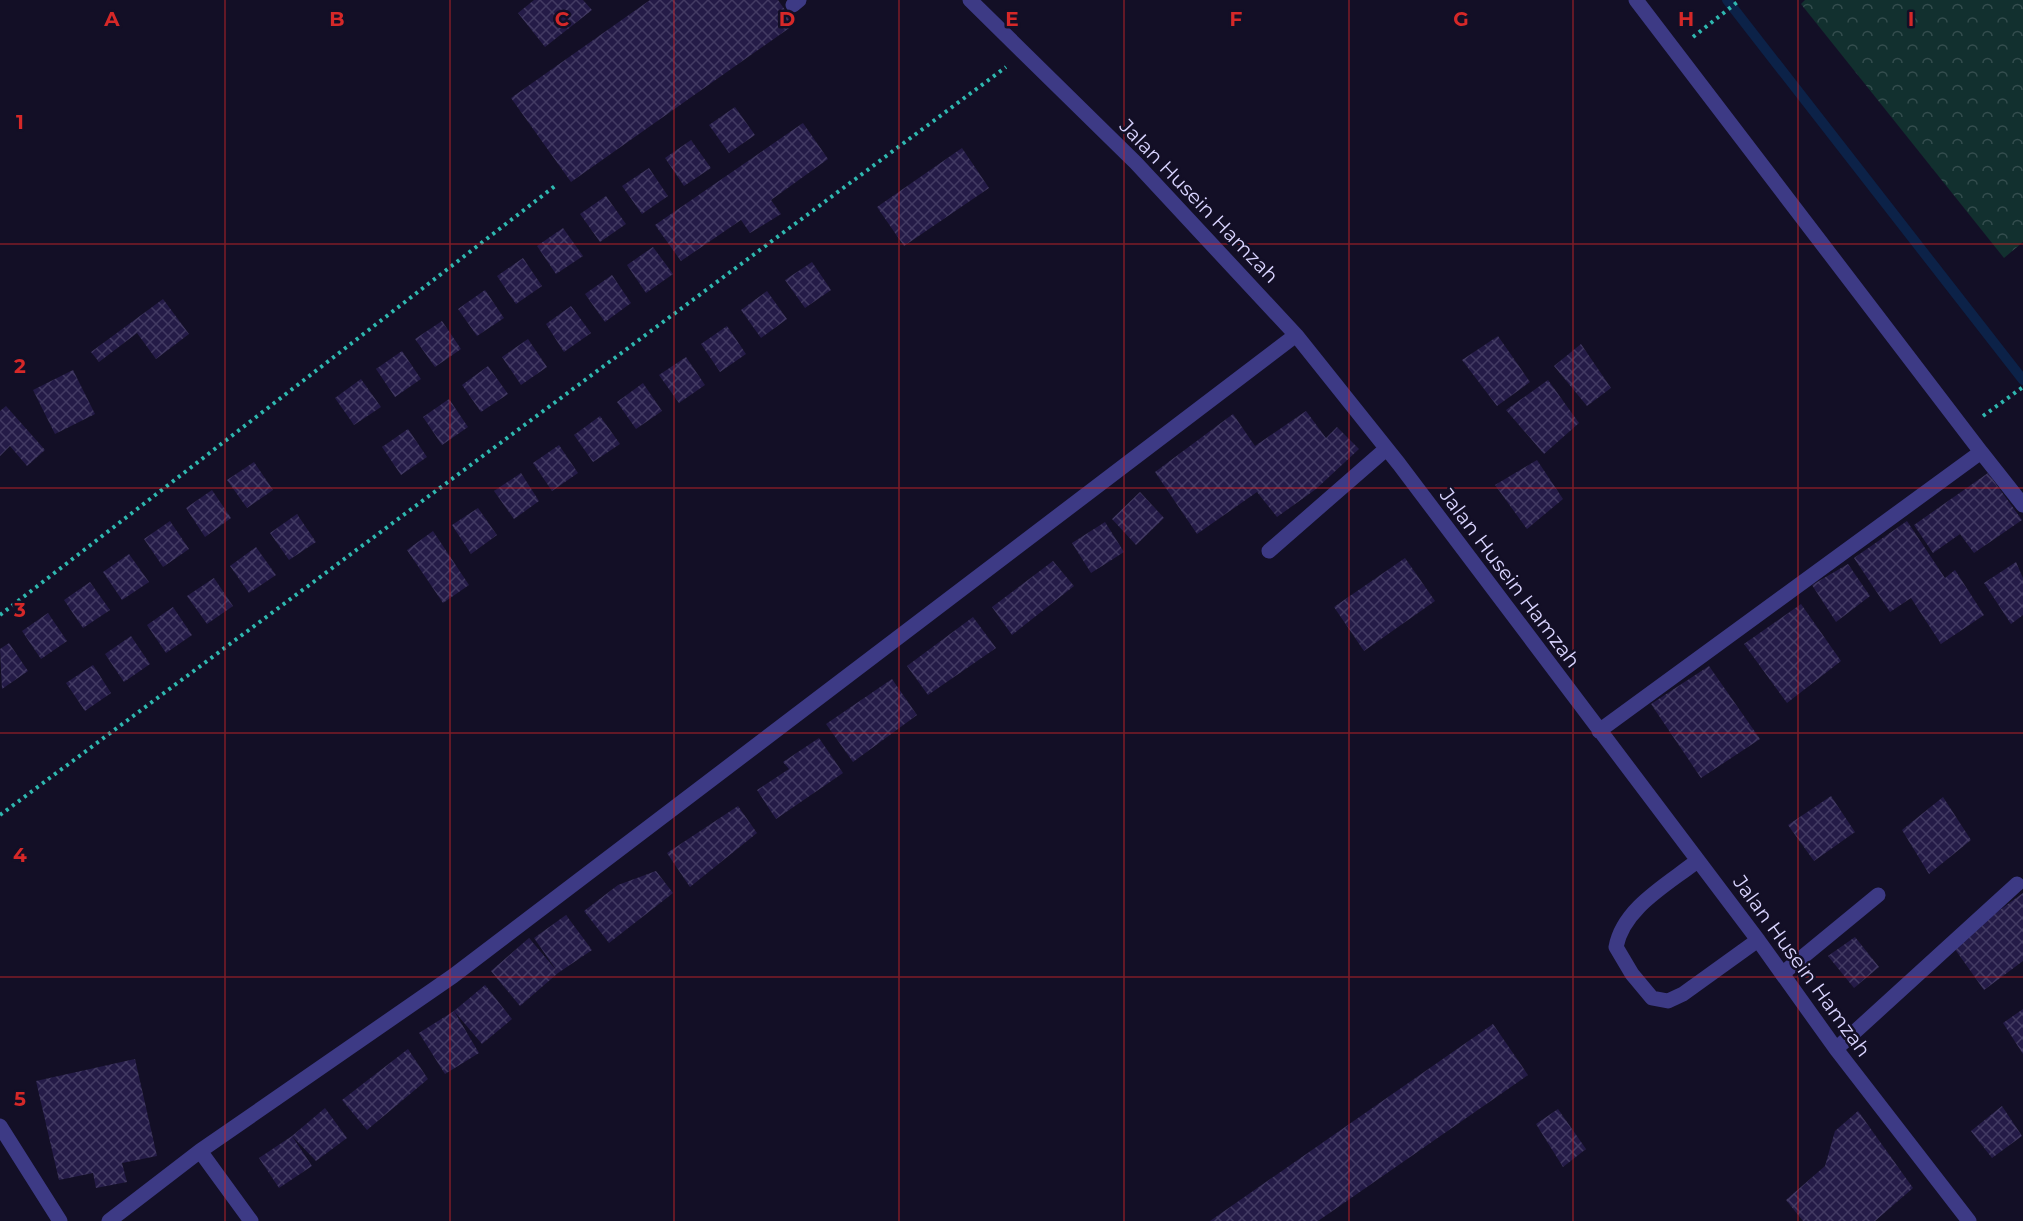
<svg xmlns="http://www.w3.org/2000/svg" width="2023" height="1221" viewBox="0 0 2023 1221" font-family="Montserrat,sans-serif">
<defs>
<pattern id="forest-crowns" width="20" height="18" patternUnits="userSpaceOnUse" patternTransform="scale(1.5)"><rect width="20" height="18" fill="#12302f"/><path d="M2 6a3 3 0 1 1 6 0M12 15a3 3 0 1 1 6 0" fill="none" stroke="#344d4e"/></pattern>
<pattern id="building-cross-hatch" width="8" height="8" patternUnits="userSpaceOnUse" patternTransform="scale(1.5)"><rect width="8" height="8" fill="#241b47"/><path d="M0 0l8 8M0 8l8-8" fill="none" stroke="#433b63"/></pattern>
</defs>
<rect width="100%" height="100%" fill="#130f26"/>
<path fill="url(#forest-crowns)" d="M1805,0H2023V242L2004,258L1801,4Z"/>
<g fill="none" stroke-linecap="round" stroke-linejoin="round">
<path stroke="#0c2248" stroke-width="10" d="M1727,0L2023,380"/>
</g>
<path fill="url(#building-cross-hatch)" d="M534,0H583L592,10L545,47L518,13Z
M650,0H778L795,24L571,182L511,98Z
M735,107L755,135L729,153L709,125Z
M803,123L828,159L771,200L781,214L750,233L741,220L681,261L655,225Z
M691,140L711,168L684,186L665,158Z
M962,148L989,188L904,246L877,207Z
M649,168L668,196L642,214L622,186Z
M606,196L626,224L600,242L580,214Z
M563,228L583,256L556,274L537,246Z
M653,247L673,274L646,293L627,265Z
M523,258L542,286L516,304L497,276Z
M812,262L831,290L805,308L785,280Z
M612,275L631,303L605,322L585,294Z
M485,290L504,318L477,336L458,309Z
M767,291L787,319L761,338L741,310Z
M163,299L189,334L156,359L137,333L99,362L91,352Z
M571,306L591,333L564,352L546,324Z
M442,321L461,349L435,367L415,339Z
M727,326L746,354L720,372L701,344Z
M1498,336L1530,382L1497,406L1462,360Z
M528,339L547,367L521,385L502,357Z
M1581,344L1611,388L1587,406L1554,366Z
M402,351L421,379L395,397L376,369Z
M686,357L705,385L679,403L659,375Z
M488,366L508,394L481,412L462,385Z
M73,370L95,414L55,434L33,390Z
M361,379L381,407L354,425L335,398Z
M1548,380L1579,423L1544,454L1506,410Z
M643,383L662,411L636,429L617,402Z
M449,399L468,427L442,445L423,417Z
M6,406L45,450L27,466L10,446L0,456V411Z
M1306,411L1326,438L1337,427L1359,449L1316,489L1277,517L1257,492L1197,534L1155,472L1233,414L1255,446Z
M600,416L620,444L593,462L574,435Z
M408,429L427,457L401,475L382,447Z
M559,445L578,473L552,491L533,463Z
M1537,460L1563,499L1527,529L1495,485Z
M254,462L273,490L247,508L227,480Z
M521,473L539,501L514,519L494,491Z
M1988,473L2022,520L1974,553L1960,534L1933,553L1914,525Z
M212,490L231,518L205,537L186,508Z
M1140,492L1164,518L1136,545L1112,519Z
M478,508L497,535L471,554L452,525Z
M297,514L316,542L289,560L270,533Z
M170,521L189,549L163,567L144,539Z
M1907,521L1945,578L1955,570L1984,615L1941,644L1911,598L1890,612L1854,558Z
M1105,522L1124,552L1091,573L1072,543Z
M433,531L469,585L443,603L407,550Z
M256,547L276,575L249,593L230,566Z
M129,554L149,582L122,600L103,572Z
M1405,558L1435,601L1364,651L1334,607Z
M1053,561L1074,586L1012,635L992,607Z
M2016,562L2023,578V615L2011,624L1984,583Z
M1848,564L1870,596L1836,622L1812,585Z
M214,578L233,606L207,624L187,596Z
M90,582L110,610L83,628L64,600Z
M1801,604L1841,661L1787,703L1744,644Z
M173,607L192,635L166,653L147,625Z
M48,613L67,641L41,659L22,631Z
M973,617L996,648L928,695L907,666Z
M131,636L150,664L124,682L105,654Z
M9,643L28,671L2,689L0,649Z
M93,665L111,693L85,711L66,683Z
M1709,666L1760,739L1701,778L1651,704Z
M892,679L917,715L853,762L826,724Z
M819,738L843,773L776,819L757,790L789,769L783,762Z
M1831,796L1855,832L1814,861L1788,825Z
M1943,797L1971,840L1929,874L1902,830Z
M738,806L757,833L690,887L667,853Z
M656,871L673,893L609,943L584,911L618,885Z
M2023,893V961L1984,990L1952,945Z
M566,915L592,950L558,973L520,1006L491,971L529,938L557,971L534,938Z
M1855,937L1879,967L1854,988L1828,956Z
M485,985L512,1019L482,1044L454,1011Z
M2023,1009V1054L2003,1023Z
M454,1011L479,1053L445,1074L419,1033Z
M1493,1024L1528,1075L1318,1221H1210Z
M408,1049L428,1079L367,1130L342,1100Z
M135,1059L157,1156L122,1163L127,1182L96,1188L93,1173L59,1180L36,1081Z
M2002,1106L2022,1136L1992,1158L1971,1131Z
M325,1108L347,1138L316,1161L292,1136L312,1166L279,1188L259,1158L292,1136Z
M1558,1109L1586,1149L1563,1167L1536,1124Z
M1858,1111L1913,1188L1875,1221H1803L1786,1200L1825,1166L1835,1131Z"/>
<g fill="none" stroke-linecap="round" stroke-linejoin="round">
<path stroke="#2fb8b0" stroke-width="4" stroke-dasharray="3 4.5" stroke-linecap="butt" d="M1693,37L1740,0
M1983,416L2023,387
M0,615L555,186
M0,815L1006,67"/>
<path stroke="#3d3a85" stroke-width="15" d="M970,0L1136,163L1296,335L1399,464L1758,940L1836,1049L1969,1221
M1636,0L1981,452
M793,5L799,0
M1269,551L1386,449
M1599,731L1981,452L2023,505
M1697,861C1668,884 1623,908 1616,947L1632,974L1652,998L1668,1001L1683,994L1758,940
M1782,974L1878,895
M1836,1049L2017,884
M0,1126L60,1221
M200,1151L251,1221
M109,1221L200,1151L453,976L1296,335"/>
</g>
<path fill="none" stroke="#d62828" stroke-width="1.5" stroke-opacity="0.55" d="M225,0V1221M450,0V1221M674,0V1221M899,0V1221M1124,0V1221M1349,0V1221M1573,0V1221M1798,0V1221M0,244H2023M0,488H2023M0,733H2023M0,977H2023"/>
<g text-anchor="middle" stroke-width="5" stroke-linejoin="round" paint-order="stroke">
<g font-size="20" fill="#d9d4ff" stroke="#130f26">
<text transform="translate(1199 201) rotate(46)" y="7">Jalan Husein Hamzah</text>
<text transform="translate(1510 578) rotate(53)" y="7">Jalan Husein Hamzah</text>
<text transform="translate(1802 966) rotate(54)" y="7">Jalan Husein Hamzah</text>
</g>
</g>
<g font-size="20" text-anchor="middle" font-weight="bold" fill="#d62828" stroke="#130f26" stroke-width="5" stroke-linejoin="round" paint-order="stroke">
<text x="112" y="26">A</text>
<text x="337" y="26">B</text>
<text x="562" y="26">C</text>
<text x="787" y="26">D</text>
<text x="1012" y="26">E</text>
<text x="1236" y="26">F</text>
<text x="1461" y="26">G</text>
<text x="1686" y="26">H</text>
<text x="1911" y="26">I</text>
<text x="20" y="129">1</text>
<text x="20" y="373">2</text>
<text x="20" y="617">3</text>
<text x="20" y="862">4</text>
<text x="20" y="1106">5</text>
</g>
</svg>
